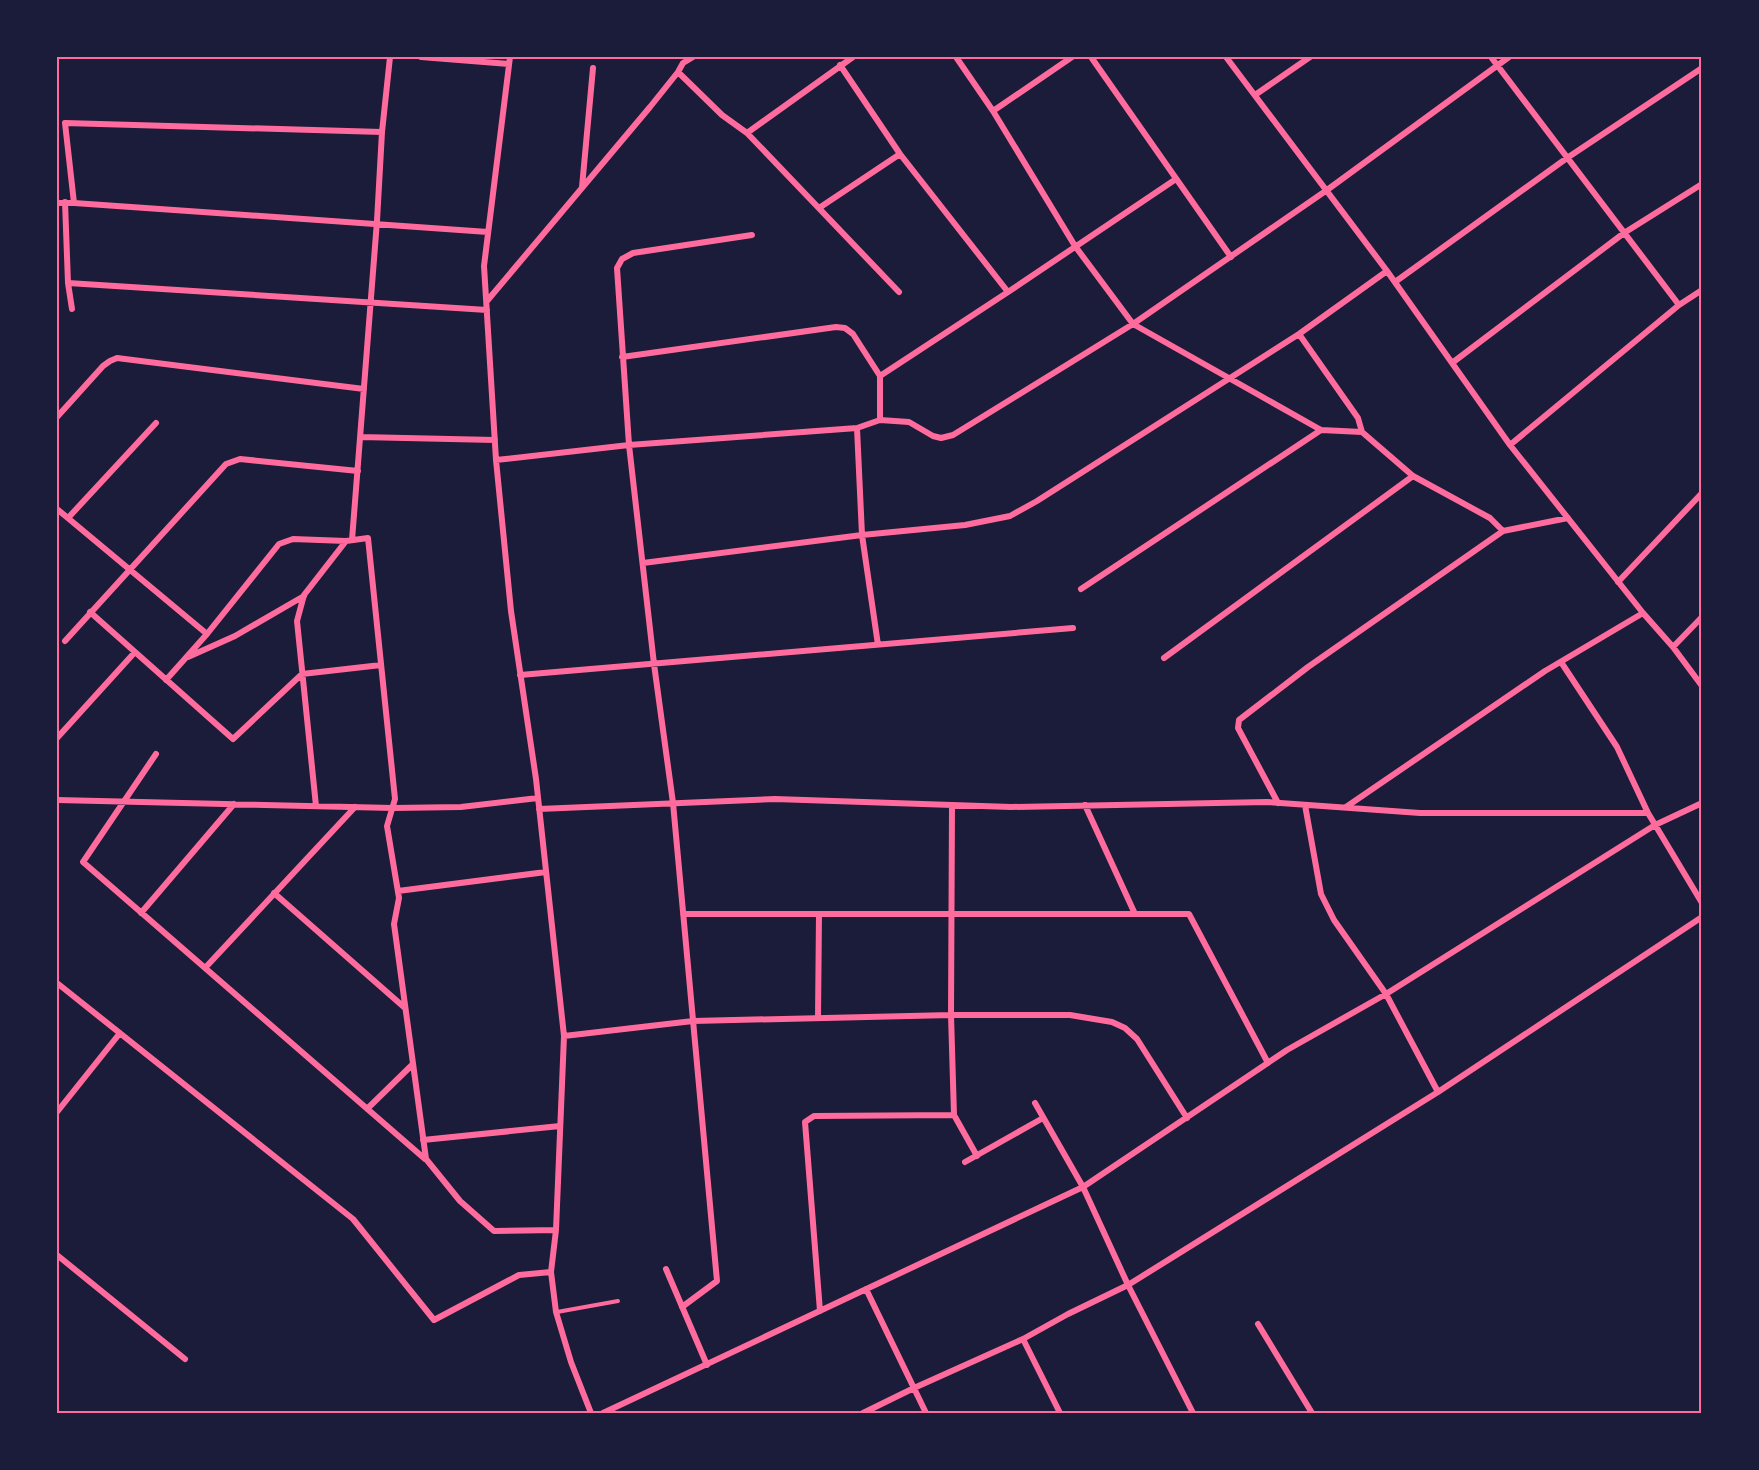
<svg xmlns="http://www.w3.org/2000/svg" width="1759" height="1470" viewBox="0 0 1759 1470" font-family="Mulish,sans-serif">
<rect width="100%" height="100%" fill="#1b1b3a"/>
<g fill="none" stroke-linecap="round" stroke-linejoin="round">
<path stroke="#ff6b9d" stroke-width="4" d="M557,1312L618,1301"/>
<path stroke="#ff6b9d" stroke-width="6" d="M421,57L509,64
M510,57L484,266L496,460L511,611L536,779L564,1036L556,1230L551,1272L556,1312L571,1362L591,1413
M956,57L993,111L1075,246L1133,324L1321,430L1362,432
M1091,57L1231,257
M1226,57L1387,271L1510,445L1643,613L1673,647L1702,686
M1491,57L1679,305
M840,65L900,154L1008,292
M678,72L722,115L747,133L853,57
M1255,95L1310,57
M993,111L1072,57
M747,133L899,292
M582,187L593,68
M65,202L68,283L72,309
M57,203H74L488,232
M74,203L65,123L382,132
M819,208L900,154
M1395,282L1567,158L1702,68
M68,283L487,310
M487,301L650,107L678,72L683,63L693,57
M1299,334L1358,418L1362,432L1413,476L1490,518L1503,531
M622,357L836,327L845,328L853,334L880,376V420L909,422L933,436L941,438L953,435L1133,324L1327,190L1509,57
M1452,363L1624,233L1702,184
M880,376L1008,292L1176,179
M57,417L103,366L110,361L117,358L364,389
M857,428L862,535L878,645
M360,437L495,440
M1510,445L1679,305L1702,290
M496,460L629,445L857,428L880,420
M57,509L207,634
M68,518L156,423
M352,540L377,221L382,132L390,57
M643,563L862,535L965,525L1010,516L1037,501L1299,334L1387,271
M1618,582L1702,493
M1081,589L1321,430
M90,612L233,739L302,674L381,665
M65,641L226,464L240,459L358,471
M1673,647L1702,617
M188,657L235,636L304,596
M1164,658L1413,476
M1561,662L1617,747L1648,813
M520,675L1073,628
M166,680L207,634L279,544L293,539L346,541
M57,738L135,652
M156,754L83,862L425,1159
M57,800L393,808L461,807L538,798
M1278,803L1238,728L1239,720L1308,667L1503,531L1568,518
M952,805L951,1015L954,1115L977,1156
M1085,805L1135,914
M1305,805L1321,894L1334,920L1386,994L1438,1092
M316,806L297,621L304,595L346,541L368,538L395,799L387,826L399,898L394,924L426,1159L460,1201L494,1231L556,1230
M1346,807L1545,671L1643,613
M539,809L775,799L1011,807L1267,802L1420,813H1648L1702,903
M398,891L546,872
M274,893L405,1008
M141,913L234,804
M683,914H1189L1268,1063
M205,968L355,807
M57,983L353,1219L434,1320L519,1275L551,1272
M818,1018L819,914
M564,1036L693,1021L951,1015H1070L1112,1022L1125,1028L1137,1039L1187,1118
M1035,1103L1083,1187L1128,1285L1193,1413
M367,1109L413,1064
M57,1112L120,1033
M423,1140L560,1126
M965,1162L1043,1118
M57,1255L185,1359
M666,1269L707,1365
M866,1289L926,1413
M682,1307L717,1281L673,803L654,664L629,445L617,268L622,259L633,253L752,235
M820,1311L805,1122L814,1116L954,1115
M1258,1324L1312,1413
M1023,1339L1060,1413
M603,1413L1083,1187L1287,1050L1386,994L1655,825L1702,803
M863,1413L914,1388L1023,1339L1068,1314L1128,1285L1438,1092L1702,917"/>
</g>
<rect width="1759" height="1470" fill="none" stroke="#1b1b3a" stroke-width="117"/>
<rect x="58" y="58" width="1642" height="1354" fill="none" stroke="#ff6b9d" stroke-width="2"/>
</svg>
